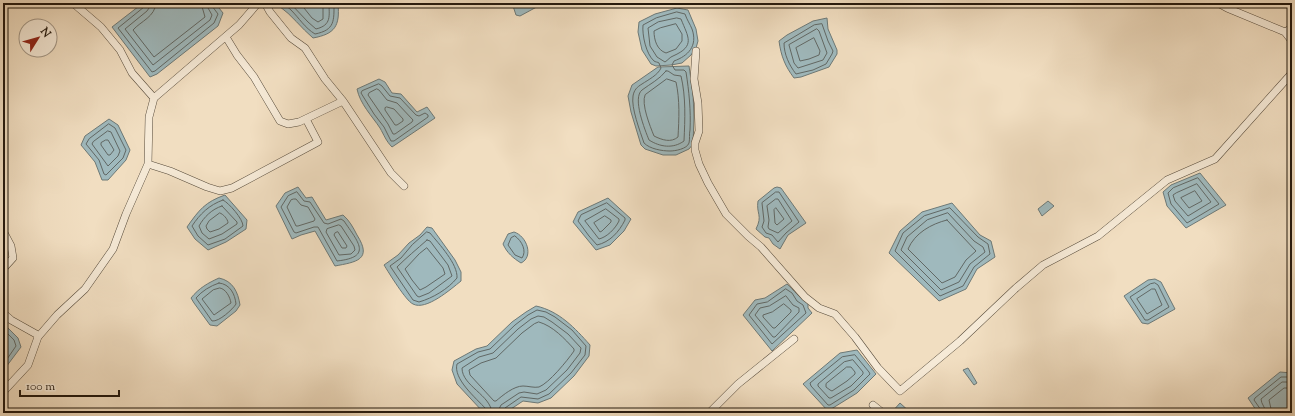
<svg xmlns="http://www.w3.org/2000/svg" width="1295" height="416" viewBox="0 0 1295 416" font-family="'Sorts Mill Goudy',serif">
<rect width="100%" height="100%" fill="#f1dec1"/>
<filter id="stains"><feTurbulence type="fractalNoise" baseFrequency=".005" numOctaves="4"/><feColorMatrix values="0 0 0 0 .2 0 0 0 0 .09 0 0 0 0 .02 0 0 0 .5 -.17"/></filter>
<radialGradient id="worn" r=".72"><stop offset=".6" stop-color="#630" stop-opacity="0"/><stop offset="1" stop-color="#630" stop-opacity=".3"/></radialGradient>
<path fill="#9fb9bd" stroke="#6d7977" d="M143,3H215L223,13L218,26L157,74L150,77L112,27Z
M282,3H337L338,4C340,26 335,34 313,38C301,28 292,15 279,6Z
M512,3H544L520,16L516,15Z
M677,8L688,10L696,29L698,41L696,48L691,55L682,63L671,65L656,66L651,64L642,50L638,32L639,22L655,14Z
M827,18L828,29L837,50V54L829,67L801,77L794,78C785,66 781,56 779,41L787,35L813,21Z
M689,66L693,93L694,118L693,144L689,149L676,155H663L645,149L641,145L631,112L628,96L632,85L658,67Z
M379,79L385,82L392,93L401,94L417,112L427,107L435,118L392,147C386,141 384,135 380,128C372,116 360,104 357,89Z
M109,119L118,125L130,150L126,160L108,180H102L95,162L81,145L85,136Z
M1200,173L1226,205L1186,228L1167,206L1163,192L1171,185Z
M298,187L306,198L312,197L326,220L343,215C349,220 353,227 357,235C373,260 356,262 335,266L315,231L301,235L292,239L276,206L285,193Z
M777,187L781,188L806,223L788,235L780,249L773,244L769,238L765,237L756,229C763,215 756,214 758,201L774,188Z
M225,195L247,220L246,229L226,242L208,250L195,239L187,227C199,210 205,202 225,195Z
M608,198L631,219L624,231L610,245L596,250L573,222L578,212Z
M1048,201L1054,206L1042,216L1038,209Z
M952,203L980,235L991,241L995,257L977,269L966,289L939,301L889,253L900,231L922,212Z
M427,227L432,228L455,260L461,272V281C451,289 426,311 413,304C406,301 389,273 384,265L398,255L409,243L420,235Z
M514,232C527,236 534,257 521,263C513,258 507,253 503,244L508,234Z
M219,278C233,281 238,292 240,305L236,311L217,326L210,325L194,303L191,298C199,288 208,283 219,278Z
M1155,279L1161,282L1175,309L1148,324L1142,323L1124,296L1148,280Z
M787,284C794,290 799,298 808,303V308L812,313L772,351L743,315L755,300L765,298Z
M536,306C559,311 575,328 590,345L589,356L574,376L551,398L538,403L523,401L505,413H484L457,384L452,370L454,361L476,349L487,346L512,322L526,312Z
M3,323L18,338L21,347L3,371Z
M857,350L876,374L857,393L828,411L803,384L840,353Z
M968,368L977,383L974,385L963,370Z
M1280,372L1292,373V413H1258L1248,398Z
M900,403L911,413H891Z"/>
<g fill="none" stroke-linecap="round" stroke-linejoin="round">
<path stroke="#616865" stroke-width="1" d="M145,3L144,7L118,28L152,72L155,71L214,23L218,14L212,6V3
M150,3L149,8L147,11L125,29L153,65L210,20L212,15L208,8L207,3
M156,3C155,17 141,21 133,30L154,57L205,17L201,3
M285,3C286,7 288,7 291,10C299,18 305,28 315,34C335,30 334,21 334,3
M290,3L308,22L316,29C332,25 329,16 329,3
M300,3L312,18L318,22L323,19V3
M677,12L685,14C687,20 690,24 692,29C698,46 688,56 674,61L672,65L675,70H684L686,72C689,91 691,111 690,130C689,134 690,139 689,143C687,149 675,151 670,151C662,151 650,149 644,143C640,131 631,108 633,96C634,90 637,87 642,84C648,80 658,75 661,68L659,63C658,62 655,62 654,61C646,54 642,35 643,25L656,18Z
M677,18L681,19C688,37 696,46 673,56C670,57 668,60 665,62L657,57L650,46L648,28L658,22Z
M676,24L682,34V41L676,49L666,53C657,50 654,40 654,31L660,28Z
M822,24L828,41L833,51L832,54L826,64L813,70L800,73L796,74C789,65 784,54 784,43L814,25Z
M817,29L819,31L827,53L823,60L798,68L794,63L789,45Z
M814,38L820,51L819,55L809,59L800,61L796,48Z
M666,71H668L674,75L681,76C686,97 685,119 684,141C673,149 660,147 649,140C645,130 632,98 642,90C650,84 660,79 666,71Z
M667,79L676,82C680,100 679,119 678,137C671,143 662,140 654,136C650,126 641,104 645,95Z
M379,84L382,86L390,96L400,98L416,115L419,116L425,113L428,115V117L394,141H391L384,127L374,114L361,93L362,91Z
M377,89L379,90L387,100L397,103L413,120L412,122L395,134H393L388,124L368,95L369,93Z
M387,107L394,109L403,119V121L397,125H395L385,110V108Z
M109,124L115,128L126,150L123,158L106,175L104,174L99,160L86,144L89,139Z
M108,131L111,132L120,151L118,156L108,166L92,144L93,142Z
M106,140H108L114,150L110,155H108L101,145V143Z
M1198,178L1219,204L1187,223L1171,204L1168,193L1173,188Z
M1197,184L1211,202L1188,216L1175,201L1173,195L1176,193Z
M1195,191L1202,201L1189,208L1181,198Z
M297,192L304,201L310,202L324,223L328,224L341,219L344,221C358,242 373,257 337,261L318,227H314L296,233L294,232L281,207L288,196Z
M776,192H779L799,222L786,233L778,242L772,235L766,233L762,227L764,221L762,203Z
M294,199H296L301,205L308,207L315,219L314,221L298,226H296L287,207L291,200Z
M776,199H778L792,221L778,233L769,229L768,227L769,220L767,206Z
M223,200C229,203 243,219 243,226L225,239L208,245L198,236L192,226C200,214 209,205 223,200Z
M607,203L625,218V220C619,232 610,242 597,245L589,236L578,221L581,215Z
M222,206L237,222V224L222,234L209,239L202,233L199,226C204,217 212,209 222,206Z
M776,208L784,219L777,225L775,223L774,210Z
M950,208L978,237L988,244L990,254L974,267L963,286L940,296L895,251L903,233L924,216Z
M606,209L619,219V221C615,229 607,237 599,239L585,221Z
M220,213C223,214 228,219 228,223L219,229L210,232L207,229L206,226L209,221Z
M948,213L974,241L983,247L985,252L970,264L959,282L941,290L901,250L907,237L927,220Z
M605,216L611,220V222L602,231L600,232L594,223Z
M947,220L976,251L966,260L955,277L942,283L908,249C915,233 931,224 947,220Z
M339,225L341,226L354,246L355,250L351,254L339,255L326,232L327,229Z
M338,232L347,246L346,248H342L334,235L335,233Z
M427,232L430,233C439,244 458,264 457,278C448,289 433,298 419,302L413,300L390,266L401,258L412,245Z
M515,236C522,241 527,251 522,258L515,255L508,245L511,238Z
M427,240L430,241L448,265L452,276L429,293L419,297L417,296L397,267C406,258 417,249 427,240Z
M427,248L443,268L445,274L426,287L420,290L412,280L405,269L419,254Z
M219,283C230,284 235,294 236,304C233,309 219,322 212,321L196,298C202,291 210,286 219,283Z
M1155,283L1158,285L1169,307L1148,320H1145L1130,297L1150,284Z
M220,288C226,289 230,297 231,303L214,315L202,299L213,290Z
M786,289L792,293L797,301L803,305L806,313L772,344L749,315L757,304L767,302Z
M1152,289H1155L1162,305L1147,314L1137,299Z
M786,296L793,305L799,308V312L775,337H773L755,315L760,308L769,306Z
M784,304L791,310V312L775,328H773L763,317V315L772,312Z
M539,322C553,326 565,339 574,349V351C567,361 549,383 539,387C534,388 528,386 523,386C514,386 503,395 496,401H494L470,375L469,370L481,363L496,358L522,333L534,324Z
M3,329L14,340L16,346L3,365
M855,355L869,372L870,374L854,390L830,405H828L811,386L810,383L842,357Z
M853,360L863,372V374L851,386L831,398H829L818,386V384L844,362Z
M847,367H851L855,372V374L847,381L832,391L830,390L826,387V384Z
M487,413L486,409C476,398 453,379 457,364L478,352L490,349L515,325L528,315L537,310L546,312L555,317L572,330L586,346L585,355L571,373L549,394L538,399L521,397L505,408L503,413
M492,413C491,395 462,386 462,368L479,357L493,353L518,329L531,319L538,316L544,317L552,322L568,334L581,348L580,353L567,370L546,390L537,394L524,392L519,393L501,405L499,409L498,413
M1261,413V410L1254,400L1255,398L1281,377H1292
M1266,413C1266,408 1261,404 1261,399L1282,382H1292
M1272,413L1269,400L1284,388H1292"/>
<g stroke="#564a3a" stroke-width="8">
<path id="minor" d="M73,3L101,27L120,50L132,73L154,98
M265,3L270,12L291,38L305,48L325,79L343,101L391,173L404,186
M1218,3L1227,8L1285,32
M1292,28L1285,32L1292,41
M226,37L237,55L254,77L280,121L288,124L299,122L343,101
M696,51L694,79L698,103L699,131L695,143V150L699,164L708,183L726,214L748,236L761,247L805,297L819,308L835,314L855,337L878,368L900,391L960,341L1016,288L1043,265L1098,236L1167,180L1215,159L1292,73
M148,164L170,171L207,187L220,191L232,188L318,142L306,119
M3,231L11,246L13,258L3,269
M3,313L11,320L36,334L38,337
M3,392L28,365L38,337L57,315L85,289L113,249L126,214L148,164L149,117L154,98L239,25L258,3
M873,405L883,413
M709,413L738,384L794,339"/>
</g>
<use href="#minor" stroke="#f6ead7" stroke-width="7"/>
</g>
<rect width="1295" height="416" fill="none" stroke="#f1dec1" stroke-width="16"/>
<rect x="4" y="4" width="1287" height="408" fill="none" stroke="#23180d" stroke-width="2"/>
<rect x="8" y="8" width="1279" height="400" fill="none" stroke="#23180d"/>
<g transform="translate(38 38) rotate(53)"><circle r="19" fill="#f6ead7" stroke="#a29686"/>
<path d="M0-3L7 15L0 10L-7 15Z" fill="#8f2418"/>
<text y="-6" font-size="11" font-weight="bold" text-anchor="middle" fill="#23180d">N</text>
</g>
<path d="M20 390v6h99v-6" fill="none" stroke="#23180d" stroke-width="2"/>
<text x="26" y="390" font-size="12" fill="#23180d" stroke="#f6ead7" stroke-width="3" paint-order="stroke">100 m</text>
<rect width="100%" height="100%" filter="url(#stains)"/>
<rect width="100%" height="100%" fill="url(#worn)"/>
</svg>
